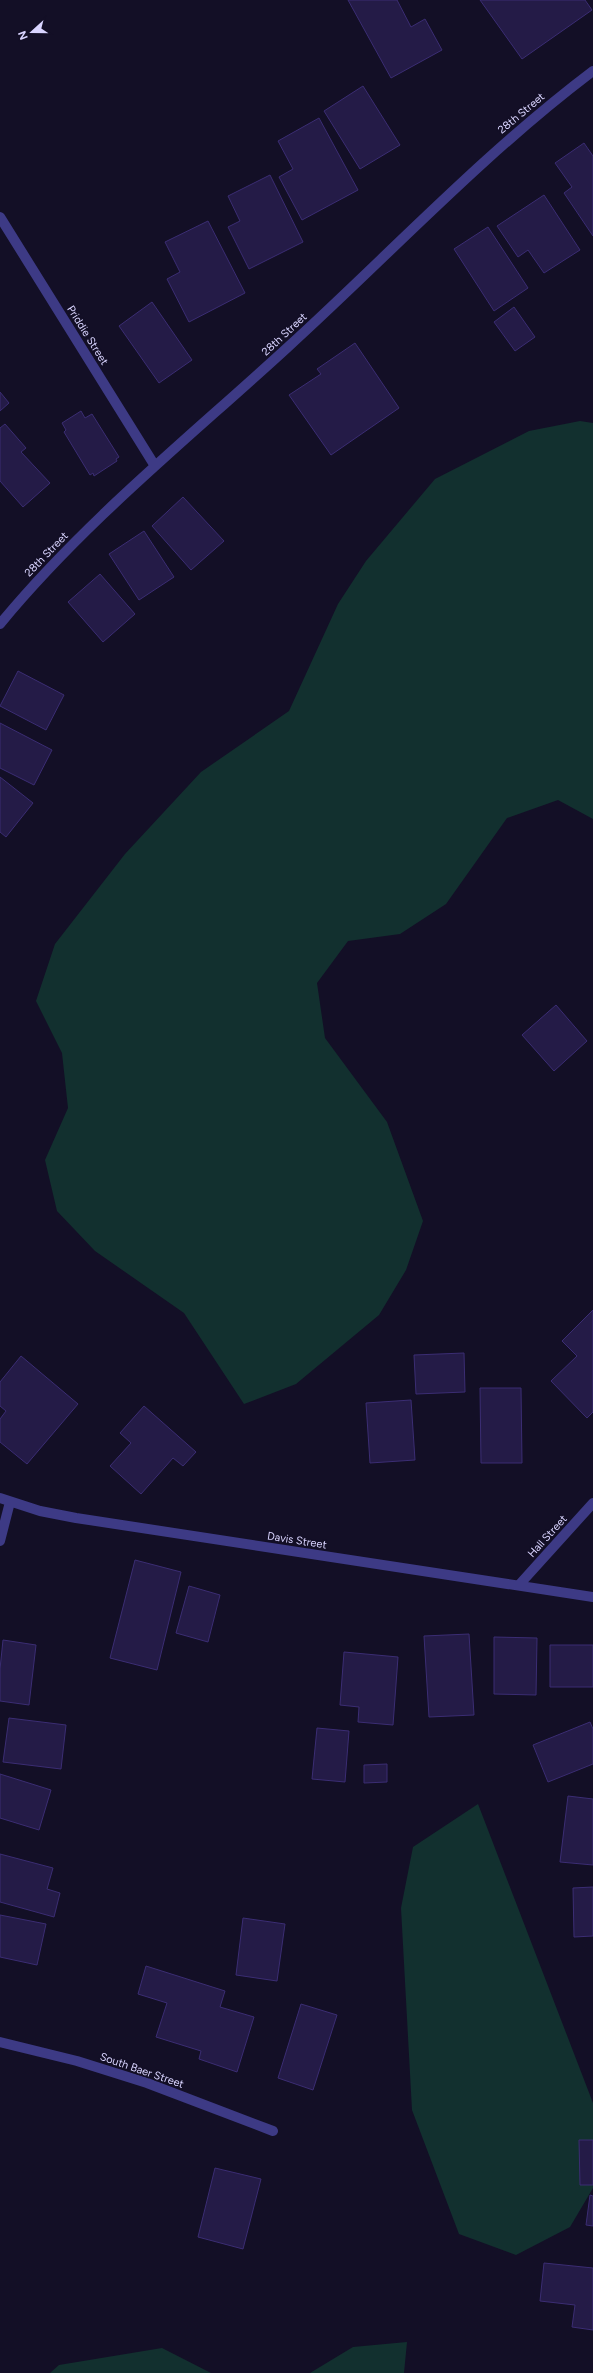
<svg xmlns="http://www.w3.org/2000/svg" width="593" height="2373" viewBox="0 0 593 2373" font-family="Figtree,sans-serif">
<rect width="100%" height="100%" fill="#130f26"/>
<path fill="#12302f" d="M580,421L593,423V819L558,800L507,818L446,904L400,934L348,941L317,983L325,1038L387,1122L423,1221L406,1270L379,1315L296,1384L244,1404L184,1313L95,1251L57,1211L45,1160L68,1108L62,1053L36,1001L55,944L125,854L201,772L289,711L338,604L366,561L435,479L529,431Z
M478,1804L593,2103V2188L570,2227L516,2255L459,2234L412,2110L401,1908L413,1847Z
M407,2342L404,2373H310L353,2347Z
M162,2348L211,2373H50L59,2365Z"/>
<path fill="#241b47" stroke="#3b2d73" d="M348,0H397L411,27L425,19L442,50L391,78Z
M480,0H585L592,10L522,59Z
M363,86L400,145L360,169L324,111Z
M319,118L358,190L302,220L279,177L293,169L278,141Z
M584,143L593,156V236L564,193L572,187L555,163Z
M270,175L303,242L249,269L228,227L240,221L228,196Z
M544,195L580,250L544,273L528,250L518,257L497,226Z
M208,221L245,293L189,322L167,279L180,272L165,242Z
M488,227L528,288L494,311L454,249Z
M152,302L192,360L159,383L119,326Z
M514,307L535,337L515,351L494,322Z
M355,343L399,408L331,455L289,395L321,374L317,369Z
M0,392L9,403L0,411Z
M81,411L85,418L92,414L119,457L116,459L117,461L94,476L93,473L90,475L64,432L66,430L62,423Z
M5,424L26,448L21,452L50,483L23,507L0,481V428Z
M183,497L224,541L191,570L152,526Z
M144,531L174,577L139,600L109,554Z
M100,574L135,614L103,642L68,602Z
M18,671L64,695L46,730L0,706Z
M0,723L52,750L34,785L0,768Z
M0,777L33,803L6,837L0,832Z
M556,1005L587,1041L554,1071L522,1035Z
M593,1310V1412L587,1418L551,1381L577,1356L562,1341Z
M464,1353L465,1392L416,1394L414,1355Z
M21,1356L78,1404L27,1464L0,1442V1419L6,1411L0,1406V1382Z
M480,1388H521L522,1463H481Z
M411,1400L415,1460L370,1463L366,1403Z
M144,1406L196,1452L183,1466L173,1458L141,1494L110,1466L131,1443L120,1433Z
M135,1560L181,1572L157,1670L110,1658Z
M189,1586L220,1595L208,1642L176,1633Z
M469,1634L474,1715L429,1717L424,1636Z
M494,1637L537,1638L536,1695L494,1694Z
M3,1640L36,1645L29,1705L0,1701V1669Z
M550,1645H593V1687H550Z
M344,1652L398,1657L393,1725L358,1722L359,1707L340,1705Z
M9,1718L66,1725L61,1769L3,1762Z
M590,1722L593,1729V1764L548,1782L533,1745Z
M317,1728L349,1731L345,1782L312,1779Z
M387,1764V1782L364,1783V1765Z
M0,1774L51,1790L39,1830L0,1818Z
M568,1796L593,1799V1865L560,1862Z
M0,1854L53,1868L47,1889L60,1893L54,1917L0,1902Z
M593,1887V1936L574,1937L573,1888Z
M0,1915L46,1924L37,1965L0,1957Z
M243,1918L285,1924L277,1981L236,1975Z
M146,1966L225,1991L220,2007L254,2017L237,2072L199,2059L201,2051L156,2037L167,2003L138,1994Z
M301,2004L337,2015L313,2090L278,2078Z
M579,2140H593V2185H580Z
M215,2168L261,2179L243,2249L198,2237Z
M590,2195L593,2196V2226L586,2225Z
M544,2263L593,2268V2330L572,2327L575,2305L540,2301Z"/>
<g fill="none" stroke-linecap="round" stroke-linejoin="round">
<path stroke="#3d3a85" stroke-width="10" d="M0,217L155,466
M0,624C85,521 190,437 288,347C389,255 483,154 593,71
M0,1498L40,1511L76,1518L593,1597
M0,1541L10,1502
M519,1585L593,1503
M0,2042L77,2061L147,2083L273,2131"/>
</g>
<g text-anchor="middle" stroke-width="3.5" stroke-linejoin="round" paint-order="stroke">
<g font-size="11" fill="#d9d4ff" stroke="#130f26">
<text transform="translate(521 113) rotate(-40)" y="4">28th Street</text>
<text transform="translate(284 334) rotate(-43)" y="4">28th Street</text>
<text transform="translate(88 335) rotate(58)" y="4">Priddie Street</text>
<text transform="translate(46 554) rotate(-46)" y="4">28th Street</text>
<text transform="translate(547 1536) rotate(-48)" y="4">Hall Street</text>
<text transform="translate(297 1540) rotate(9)" y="4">Davis Street</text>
<text transform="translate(142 2070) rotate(19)" y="4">South Baer Street</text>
</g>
</g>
<g transform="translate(32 32) rotate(249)" stroke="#130f26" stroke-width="3" paint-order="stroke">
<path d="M0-3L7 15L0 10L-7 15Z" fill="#d9d4ff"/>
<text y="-6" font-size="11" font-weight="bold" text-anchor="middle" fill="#d9d4ff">N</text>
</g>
</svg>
